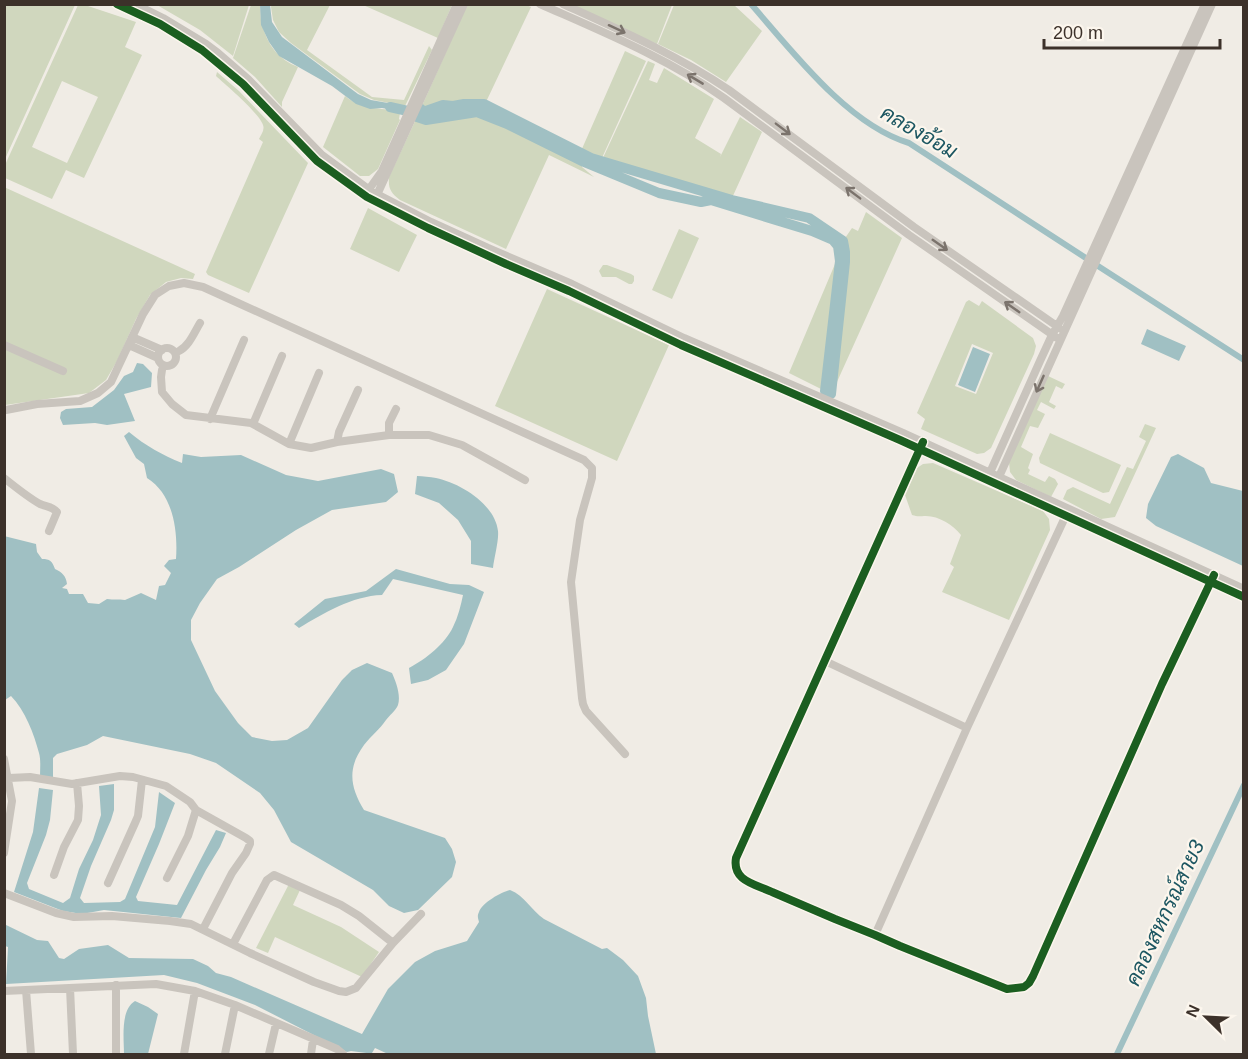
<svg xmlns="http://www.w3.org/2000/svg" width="1248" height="1059" viewBox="0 0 1248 1059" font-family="Helvetica,Sarabun,sans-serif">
<rect width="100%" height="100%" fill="#f0ece5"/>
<path fill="#d0d7be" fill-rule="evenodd" d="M5,4L75,5L5,159L4,5Z
M272,4L330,5L307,50L372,97L404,100L429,46L432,50L405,106L374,100L360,94L291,43L279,32L273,20L271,7Z
M524,4L531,7L486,102L475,104L453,106L443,105L424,111L421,108L467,5Z
M78,5H85L136,22L125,47L142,55L84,178L66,170L52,199L5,178V165ZM62,81L98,97L67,163L32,147Z
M157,5H249L233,56L200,30Z
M251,5H260C261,11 260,18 262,24C267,45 279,60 298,67L282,102V107L255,77L233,58Z
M363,5H452L438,38Z
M571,5H672L657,44Z
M674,5H734L762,31L726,82L691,60L658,44Z
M625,51L646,61L601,160L581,151Z
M648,61L655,64L649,80L657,83L664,68L714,99L695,138L721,154L720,157L740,117L762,132L732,198L602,160Z
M217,72L239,91L308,163L249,293L208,275L206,272L263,142L259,139C261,135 265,130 263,125C260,114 226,85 216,76Z
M345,96C367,113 377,105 400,113L399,119L400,120L378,169L369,176H360L323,147Z
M477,112L581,161L582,167L594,177L549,155L506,249L400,200C391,193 388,189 389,177L417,117L427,120Z
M4,187L195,274L193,279L181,278L166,282L150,295L136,319L117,361L106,380L89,393L5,405Z
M368,208L417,235L399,272L350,249Z
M866,212L902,238L832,393L845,264V252L843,241L852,228L858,231Z
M679,229L699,238L672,299L652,290Z
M833,240L838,246L840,260L823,390L789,373L835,264L837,250Z
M603,265H607L631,274L634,276V281L632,284H629L616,277H602L599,271Z
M547,289L669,345L617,461L495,406Z
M969,300L979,306L982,301L1033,338L1036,346L1034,354L991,448L984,453L977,454L921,429L925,419L917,413L966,302ZM972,344L993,353L976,394L955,386Z
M1048,376L1065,384L1062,389L1056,386L1049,402L1056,406L1054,409L1041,402L1037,410L1045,414L1038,428L1030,426L1021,447L1033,454L1028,468L1030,470L1028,474L1045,482L1049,476L1055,479L1058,484L1051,497L1016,480L1010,472L1009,462Z
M1145,424L1156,428L1115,517L1101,519L1063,499L1067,490L1073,487L1110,504L1127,467L1133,469L1146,441L1139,437Z
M1050,433L1121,465L1109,492L1103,493L1040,463L1039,458Z
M933,463L1043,511L1049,519L1050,530L1009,620L942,592L954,567L950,564L961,535C953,525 939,516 926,516C920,516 918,517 912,515L905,495L917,468L923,464Z
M289,884L300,890L293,905L341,927L379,952L362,977L275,937L268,953L256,948Z"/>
<path fill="#a0c0c3" d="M260,5H270L272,22L282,37L358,94L371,100L405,106L402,114L393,110L382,108L370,109L356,104L332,86L279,56L269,42L261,25Z
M1147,329L1186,346L1179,361L1141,344Z
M973,347L990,354L975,392L958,385Z
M137,363L143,364L152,373L151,387L124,394L135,421L107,425L95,423L63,425L60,418L61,412L66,409L92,407L114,390L124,376L133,372Z
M129,432C146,446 162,455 182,463L183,454L201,457L241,455L286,475L318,481L381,469L394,474L398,492L386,502L332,510L296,530L239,567L217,579L200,603L191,620V640L215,691L238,723L252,737L272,741L287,740L308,728L342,680L352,670L367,663L392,673C396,682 401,695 398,705C396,710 389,716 386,720C380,729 371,736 364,745C347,768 350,787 364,810L445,838L452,849L456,862L452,877L418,910L404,913L389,906L373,890L291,842L274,810L260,793L216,763L190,754L103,736L87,745L57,754L53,758V781L40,777C40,769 41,760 39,753C34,734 25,710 11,696L5,700L4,536L36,544L37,552L42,559C50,559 52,561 55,569C62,572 66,576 67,584L62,588L67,589L69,594H83L88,603L99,604L107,599C114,600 118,599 125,600L141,593L156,600L159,586L165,585L171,573L164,566L169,560L176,559C178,530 173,494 147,478L144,464L136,458L124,436Z
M1178,454L1204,468L1211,483L1243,491V566L1156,526L1146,518L1148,504L1171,457Z
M417,476C423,476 430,477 436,478C460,483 495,504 498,531C499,541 494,558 493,568L471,564V541L458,520L439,503L415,494Z
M396,569L450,584L469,585L484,592L464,644L446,670L428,680L411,684L409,668C426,659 445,644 453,627C458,617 461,605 463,595L393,579L382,595C352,596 324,613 299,628L294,624L325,599L366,591Z
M114,784V810L111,820L91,866L80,898L84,903L120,902L125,899L155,827L159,792L175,803L159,844L136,897L138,901L177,905L216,830L226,833L220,847L206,870L181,918L104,910L82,914L63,911L14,892L33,832L39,788L53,790L50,820L46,835L27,883L29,889L63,903L70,898L79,869L93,840L101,815L99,786Z
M510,890C525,896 531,910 544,919L602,949L607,948L623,960L638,976L646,998L648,1016L656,1054H388L375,1048L372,1053L374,1054L351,1051L347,1052L255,1005L197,983L164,975L6,984L8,947L5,946L4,924L37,940L48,941L59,958L64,959L79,949L108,945L129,958L193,959L208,966L216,973L231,977L362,1034L388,989L415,962L435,951L467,941L479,922C478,918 477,916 479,912C482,903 501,892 510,890Z
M135,1001L148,1007L158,1014L148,1054H124C124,1039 120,1010 135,1001Z"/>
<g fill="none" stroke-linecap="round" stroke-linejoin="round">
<path stroke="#a0c0c3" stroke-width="6" d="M751,4C792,51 848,125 909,143L1092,262
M1098,266L1244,360
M1117,1054L1244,785"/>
<path stroke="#a0c0c3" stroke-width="10" d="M390,107L430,116L479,110L584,162L659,193L701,202L711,200L812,231L833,240L838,246L840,261L825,391L831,394L845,262V252L843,241L809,218L732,200L591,158L484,104H464L453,106L443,105L423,112L421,109L417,117L426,120L477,112L512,126"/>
<path stroke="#c9c4bd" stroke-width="8" d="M117,4L160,24L202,50L243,84L317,161L367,197L428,228L506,264L569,291L681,345L900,440L1244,597
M135,4L163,18L206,44L218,53L248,79L322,155L371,191L431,222L488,248L572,284L684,338L903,433L1244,589
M540,4C603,32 667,58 724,98L909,235L1060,340
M563,4C620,30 677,55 729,90L914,227L1064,331
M367,192L382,171L457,4
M376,197L464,4
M132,337L162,350
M4,345L63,371
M129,345L158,358
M158 357a9 9 0 1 1 18 0a9 9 0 1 1-18 0Z
M179,351C189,346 194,333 200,323
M162,370L161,377L162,392L172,404L186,415L251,423L289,444L311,448L337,442L389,435H429L462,445L525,480
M6,410L37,404L80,401L98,393L111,382L143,314L155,295L169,286L184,283L203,287L584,460L592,468V478L580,520L571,582L582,698L583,704L586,711L625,754
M210,419L244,340
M253,424L282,356
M389,435V423L396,409
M337,442L339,432L358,390
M289,444L319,373
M921,444C860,582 798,720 736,858C734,868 736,872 744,879L900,946L1007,989L1024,987L1029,983L1033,976L1162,684L1212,579
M988,477L1040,361L1052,335L1063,316L1205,4
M4,478C14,486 29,498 40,504C47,507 52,506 57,512L49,531
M998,479L1212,4
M825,661L967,728
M4,759L12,801L4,853
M9,778L30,777L72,784L120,776L133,777L166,786L190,802L196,810L246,838L250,841V844L246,853L232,873L203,929
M54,875L64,847L78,820L79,806L77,783
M167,878L188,836L196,810
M108,883L135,823L138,816L142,780
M4,893L56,913L74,917L112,916L170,921L191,924L250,953L314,982L339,991L346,992L356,988L393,943
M875,935L967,728L1067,513
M233,944L267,880L274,875L341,905L359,916L393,943L421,914
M70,988L73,1054
M26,990L31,1054
M4,991L156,984L195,991L235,1005L337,1049L343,1054
M116,1054V985
M184,1054L195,991
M225,1054L235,1005
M269,1054L276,1024
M311,1054L313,1040"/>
<g stroke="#fcf6ed" stroke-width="11">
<path id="cycleway" d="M117,4L160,24L202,50L243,84L317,161L367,197L428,228L506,264L569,291L681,345L900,440L1244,597
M923,442C861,581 798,719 736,858C732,881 755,884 772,892L835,919L875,935L900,946L1007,989L1024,987L1029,983L1033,976L1162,684L1214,575"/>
</g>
<use href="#cycleway" stroke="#1b5e20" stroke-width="8"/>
</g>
<defs><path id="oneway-shaft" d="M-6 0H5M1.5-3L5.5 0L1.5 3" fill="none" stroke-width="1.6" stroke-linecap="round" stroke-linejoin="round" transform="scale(1.5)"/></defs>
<g stroke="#7b736c">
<use href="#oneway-shaft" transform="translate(617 29) rotate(25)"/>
<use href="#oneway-shaft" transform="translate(695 79) rotate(-149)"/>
<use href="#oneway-shaft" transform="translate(783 129) rotate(37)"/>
<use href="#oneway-shaft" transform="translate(853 193) rotate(-143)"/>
<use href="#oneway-shaft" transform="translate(940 245) rotate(35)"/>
<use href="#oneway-shaft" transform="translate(1012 307) rotate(-145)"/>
<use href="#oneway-shaft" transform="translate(1040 384) rotate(114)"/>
</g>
<g text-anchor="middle" stroke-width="4.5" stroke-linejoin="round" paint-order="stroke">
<g font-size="21" font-style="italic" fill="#1c5661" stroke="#fcf6ed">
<text transform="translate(919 132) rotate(30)" y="7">คลองอ้อม</text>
<text transform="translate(1165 913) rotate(-65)" y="7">คลองสหกรณ์สาย3</text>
</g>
</g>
<rect width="1248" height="1059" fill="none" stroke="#3c312a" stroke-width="12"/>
<g transform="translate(1206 1017) rotate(294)" stroke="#fcf6ed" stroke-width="4.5" paint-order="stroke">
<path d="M0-4.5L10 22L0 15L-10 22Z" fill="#3c312a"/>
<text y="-9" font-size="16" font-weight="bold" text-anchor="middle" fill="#3c312a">N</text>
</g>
<path d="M1044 39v9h176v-9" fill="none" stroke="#3c312a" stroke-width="3"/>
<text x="1053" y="39" font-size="18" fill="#3c312a" stroke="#fcf6ed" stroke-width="4.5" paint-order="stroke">200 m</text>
</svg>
